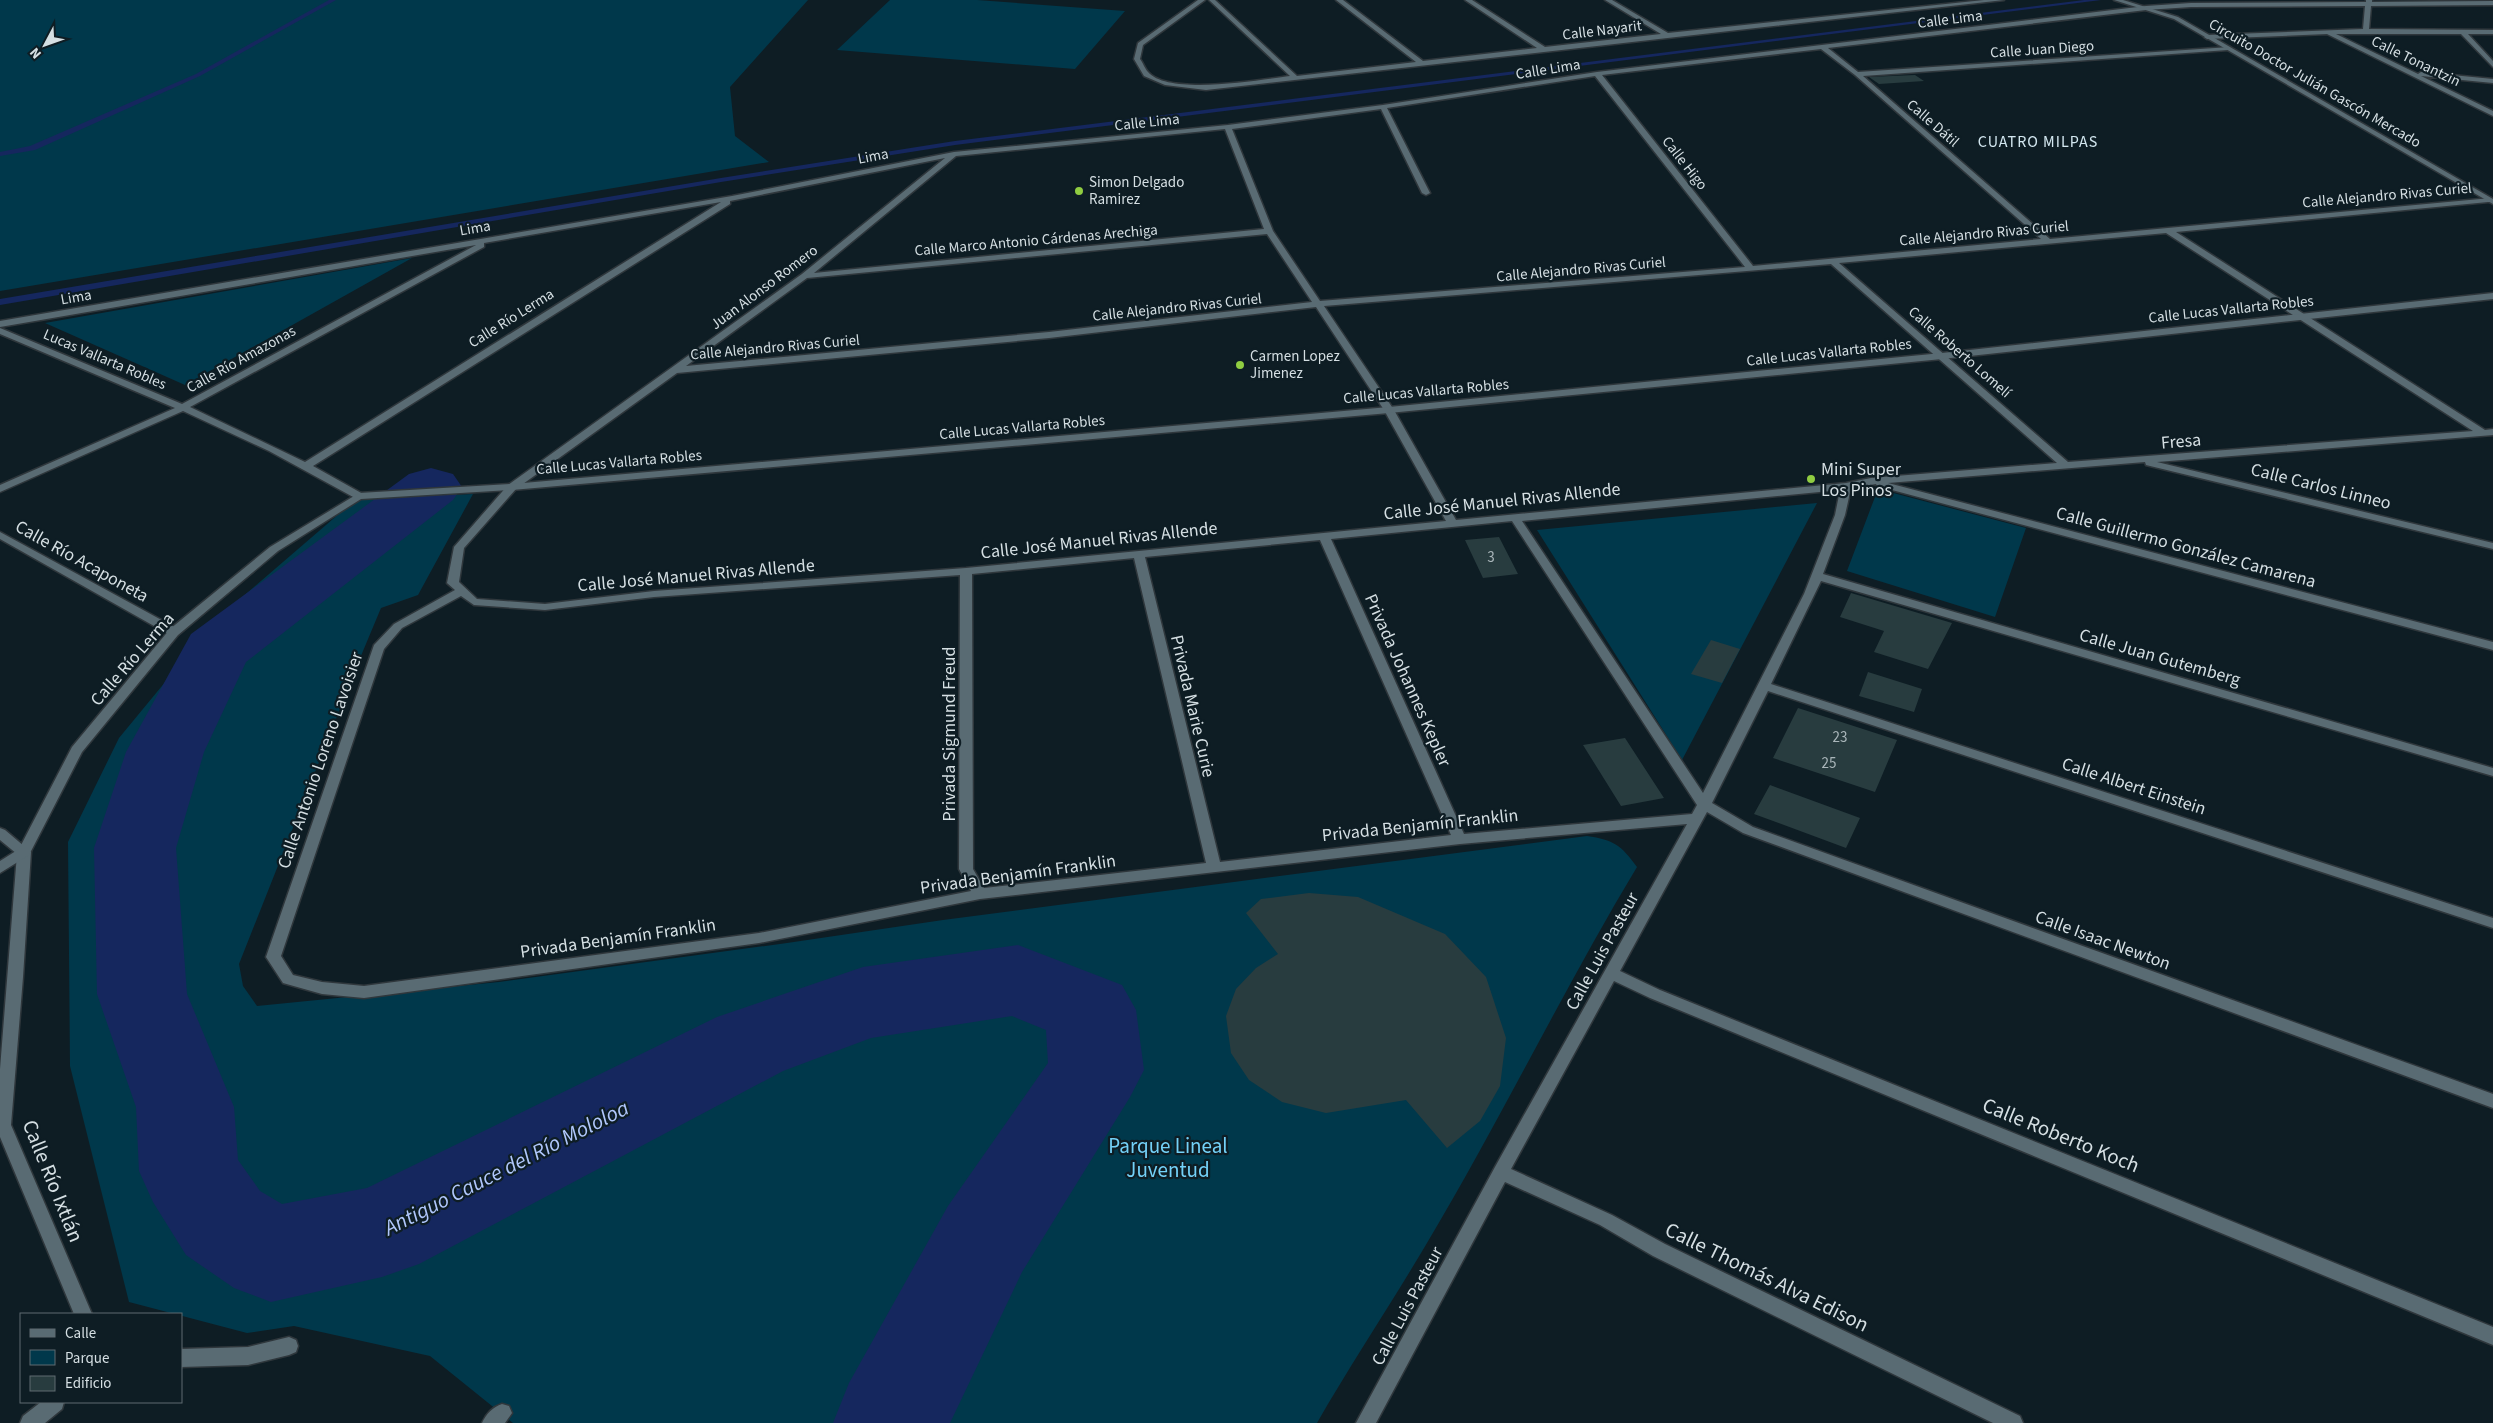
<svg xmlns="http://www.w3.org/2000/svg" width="2493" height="1423" viewBox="0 0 2493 1423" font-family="'Source Sans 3',sans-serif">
<rect width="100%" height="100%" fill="#0e1d24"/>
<path fill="#00384b" d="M0,0H808L730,87L735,136L769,162L0,291Z
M890,0H977L1125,11L1075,69L837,50Z
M412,258L185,385L45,323Z
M1878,489L2026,528L1995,617L1847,571Z
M473,494L418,595L381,608L363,651L239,964L243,986L257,1006L499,982L787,943L943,920L1587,836C1614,840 1621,845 1637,867C1563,990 1501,1119 1427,1243C1391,1304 1352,1362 1317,1423H513L430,1356L294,1326L247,1333L129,1302L70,1066L68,842L119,738L218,618L355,500Z
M1817,503L1682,760L1537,530Z"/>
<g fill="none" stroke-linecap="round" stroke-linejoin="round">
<path fill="#15275e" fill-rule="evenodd" d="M329,0H336L200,76L35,150L0,156V152L30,146L196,74Z
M2084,0H2101L955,145L721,182L0,305V299L721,178L955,141Z"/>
<path fill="#15275e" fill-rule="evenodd" d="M431,468L453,474L462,487L453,500L246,662L204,752L176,848L187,994L234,1107L238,1160L260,1191L282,1204L367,1188L717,1017L863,967L1018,945L1122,985L1136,1010L1144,1070L1130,1097L1022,1272L950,1423H833L849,1383L948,1206L1048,1063L1046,1030L1012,1016L871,1038L783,1071L419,1264L382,1277L271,1302L234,1288L186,1255L153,1202L139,1171L136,1107L97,994L94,848L126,752L191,634L409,474Z"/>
</g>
<path fill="#283c3f" d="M1915,75L1924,81L1879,84L1869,77Z
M1499,537L1518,574L1483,578L1465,540Z
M1851,593L1952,623L1928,669L1874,652L1884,631L1840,617Z
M1711,640L1740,649L1722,683L1691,674Z
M1868,672L1922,689L1914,712L1859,696Z
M1798,708L1897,740L1875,792L1773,758Z
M1625,738L1664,798L1621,806L1583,745Z
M1770,785L1860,818L1846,848L1754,814Z
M1309,893L1358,897L1445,934L1486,977L1506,1038L1500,1086L1480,1121L1447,1148L1406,1100L1326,1113L1282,1102L1249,1080L1231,1053L1226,1016L1236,989L1256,968L1278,954L1246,913L1261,899Z"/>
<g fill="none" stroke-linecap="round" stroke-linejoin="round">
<g stroke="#2f373c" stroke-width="3">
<path id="street" d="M1198,0H1205L1143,45L1140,59C1143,63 1145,69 1148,72C1168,96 1261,80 1290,76L1209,0H1215L1297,76L1416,62L1336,0H1343L1423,61L1537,48L1465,0H1472L1545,47L1661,34L1605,0H1612L1668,33L1984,0H2004L1206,90L1165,85L1144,76L1134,59L1138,43Z
M2366,0H2372V2L2493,1V5L2371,6L2369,29L2493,30V34H2468L2493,61V67L2461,34H2336L2418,74L2421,72L2493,79V83L2421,76L2493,111V116L2327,34L2207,39L2204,37L2207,35L2363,29L2365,6L2191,7L2146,10L1828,48L1858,72L2230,47L2228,50L1863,76L2050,239L2491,198V202H2488L2176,232L2485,430L2493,429V435L2157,462L2493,543V549L2146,465L2145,462L1888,483L2493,642V650L1877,486L1876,484L1851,488L1845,515L1823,574L2493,768V776L1821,581L1771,684L2493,918V928L1768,691L1712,803L1753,827L2493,1094V1108L1743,833L1707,812L1620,971L1660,990L2493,1327V1345L1650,998L1614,981L1511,1169L1612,1215L1665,1244L2020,1416L2023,1423H1993L1653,1256L1600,1225L1505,1182L1376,1423H1356L1495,1167L1687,824L1460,844L980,899L759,943L364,998L322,994L283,983L266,957L374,645L394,624L455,590L447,583L454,547L508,485L802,274L945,158L730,201V204L313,466L363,494V498H355L269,451L183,411L0,492V485L175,408L0,334V328L182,404L476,245L0,327V321L732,196L954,152L1228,125L1383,105L1597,72L2146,6L2191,3L2366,2ZM1821,49L1855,75L2041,239L1753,266L1602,75ZM1595,76L1745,267L1320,301L1273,231L1232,129L1381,109L1422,193L1426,195L1430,193L1387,108ZM1225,129L1264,229L814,273L956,156ZM721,202L305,462L190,407L484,247V243ZM2166,233L2473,431L2068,462L1839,263ZM1267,234L1312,302L1049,332L686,366L807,278ZM1831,264L2057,463L1871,478L1846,483L1456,520L1394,410L1324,306ZM1316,307L1384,410L1446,521L966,568L654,591L545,604L477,599L459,582L464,548L516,489L677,373L1049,338ZM1840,490L1835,515L1804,594L1703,793L1522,521ZM1512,521L1697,805L1692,814L1464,834L1331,539ZM1320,540L1451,835L1220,862L1145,557ZM1134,558L1206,863L984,888L973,869L972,574ZM960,575L959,869L971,891L759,933L364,986L322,982L293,975L281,956L384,649L402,628L461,596L474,605L545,610L654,597Z
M0,532L178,629L180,632L174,636L170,635L0,539Z
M0,828L5,830L31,852L23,977L11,1125L92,1314H74L0,1137V1069L17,854L0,840Z
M289,1337L296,1340L298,1346L296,1352L289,1355L248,1365L181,1367V1349L248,1347Z
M41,1402H64L62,1409L45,1423H20L23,1416Z
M502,1404L509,1406L512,1413L505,1423H482C486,1414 493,1407 502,1404Z"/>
</g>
<g stroke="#2f373c" stroke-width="3">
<path id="secondary" d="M2114,0H2123L2178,17L2493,199V204L2174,19Z
M2493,293V299L1942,359L1389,413L512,490L361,499L278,551L178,635L82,752L29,855L0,873V861L19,849L72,747L170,629L270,547L359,493L512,484L1389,407L1942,353Z"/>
</g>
<use href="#street" fill="#596b73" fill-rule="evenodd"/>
<use href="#secondary" fill="#596b73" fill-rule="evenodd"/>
</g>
<g fill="#90cd41" stroke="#0e1d24" stroke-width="2">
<circle cx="1079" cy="191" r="5"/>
<circle cx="1240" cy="365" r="5"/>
<circle cx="1811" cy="479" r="5"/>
</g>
<g text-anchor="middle" stroke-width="4.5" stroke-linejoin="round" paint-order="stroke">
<g font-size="15" fill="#d5dfe3" stroke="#0e1d24">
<text transform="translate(1950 19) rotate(-7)" y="5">Calle Lima</text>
<text transform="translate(1602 30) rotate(-7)" y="5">Calle Nayarit</text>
<text transform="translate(2042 49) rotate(-4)" y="5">Calle Juan Diego</text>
<text transform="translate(2416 61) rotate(26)" y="5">Calle Tonantzin</text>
<text transform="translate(1548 69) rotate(-9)" y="5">Calle Lima</text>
<text transform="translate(2315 83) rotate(30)" y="5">Circuito Doctor Julián Gascón Mercado</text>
<text transform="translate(1147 122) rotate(-6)" y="5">Calle Lima</text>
<text transform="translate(1933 123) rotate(41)" y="5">Calle Dátil</text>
<text transform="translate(873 156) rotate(-11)" y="5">Lima</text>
<text transform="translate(1685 163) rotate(52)" y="5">Calle Higo</text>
<text transform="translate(2387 195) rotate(-5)" y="5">Calle Alejandro Rivas Curiel</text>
<text transform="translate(475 228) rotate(-10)" y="5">Lima</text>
<text transform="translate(1984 233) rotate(-5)" y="5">Calle Alejandro Rivas Curiel</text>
<text transform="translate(1036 240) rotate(-5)" y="5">Calle Marco Antonio Cárdenas Arechiga</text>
<text transform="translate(1581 269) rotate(-5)" y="5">Calle Alejandro Rivas Curiel</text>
<text transform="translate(764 287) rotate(-37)" y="5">Juan Alonso Romero</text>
<text transform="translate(76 297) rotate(-10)" y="5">Lima</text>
<text transform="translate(1177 307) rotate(-6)" y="5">Calle Alejandro Rivas Curiel</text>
<text transform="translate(2231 309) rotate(-6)" y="5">Calle Lucas Vallarta Robles</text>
<text transform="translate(511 318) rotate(-32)" y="5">Calle Río Lerma</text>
<text transform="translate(775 347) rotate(-5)" y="5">Calle Alejandro Rivas Curiel</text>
<text transform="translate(1829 352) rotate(-6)" y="5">Calle Lucas Vallarta Robles</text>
<text transform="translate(1960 352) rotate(41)" y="5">Calle Roberto Lomelí</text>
<text transform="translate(105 359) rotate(23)" y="5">Lucas Vallarta Robles</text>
<text transform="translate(241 359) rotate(-29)" y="5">Calle Río Amazonas</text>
<text transform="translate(1426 391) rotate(-5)" y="5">Calle Lucas Vallarta Robles</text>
<text transform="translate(1022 427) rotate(-5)" y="5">Calle Lucas Vallarta Robles</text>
<text transform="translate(619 462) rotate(-5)" y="5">Calle Lucas Vallarta Robles</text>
</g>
<g font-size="15" fill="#d5dfe3" stroke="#0e1d24" text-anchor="start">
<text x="1089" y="187">Simon Delgado<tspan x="1089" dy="17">Ramirez</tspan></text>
<text x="1250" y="361">Carmen Lopez<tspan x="1250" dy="17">Jimenez</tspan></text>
</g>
<g font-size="15" fill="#aab6ba">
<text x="1491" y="562">3</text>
<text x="1840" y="742">23</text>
<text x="1829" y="768">25</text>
</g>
<g font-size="16" letter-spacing="1" fill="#d3e7f0" stroke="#0e1d24">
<text x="2038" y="147">CUATRO MILPAS</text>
</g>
<g font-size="18" fill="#d5dfe3" stroke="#0e1d24">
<text transform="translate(2181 441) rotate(-5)" y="6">Fresa</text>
<text transform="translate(2321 486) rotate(14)" y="6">Calle Carlos Linneo</text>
<text transform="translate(1502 501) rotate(-6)" y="6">Calle José Manuel Rivas Allende</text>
<text transform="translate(1099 540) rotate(-6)" y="6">Calle José Manuel Rivas Allende</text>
<text transform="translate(2186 547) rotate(15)" y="6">Calle Guillermo González Camarena</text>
<text transform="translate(82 561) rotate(29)" y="6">Calle Río Acaponeta</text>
<text transform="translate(696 575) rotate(-5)" y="6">Calle José Manuel Rivas Allende</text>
<text transform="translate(2160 657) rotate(16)" y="6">Calle Juan Gutemberg</text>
<text transform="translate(132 659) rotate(-49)" y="6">Calle Río Lerma</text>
<text transform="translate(1408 680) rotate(66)" y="6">Privada Johannes Kepler</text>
<text transform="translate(1193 706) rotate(77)" y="6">Privada Marie Curie</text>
<text transform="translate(949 734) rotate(-90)" y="6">Privada Sigmund Freud</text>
<text transform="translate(320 760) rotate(-71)" y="6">Calle Antonio Loreno Lavoisier</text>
<text transform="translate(2134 786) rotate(18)" y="6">Calle Albert Einstein</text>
<text transform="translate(1420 825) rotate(-6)" y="6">Privada Benjamín Franklin</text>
<text transform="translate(1018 874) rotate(-8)" y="6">Privada Benjamín Franklin</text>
<text transform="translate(618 938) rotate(-8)" y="6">Privada Benjamín Franklin</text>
<text transform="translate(2103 940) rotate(20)" y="6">Calle Isaac Newton</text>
<text transform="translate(1602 951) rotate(-61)" y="6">Calle Luis Pasteur</text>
<text transform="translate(1407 1306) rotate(-62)" y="6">Calle Luis Pasteur</text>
</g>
<g font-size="18" fill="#d5dfe3" stroke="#0e1d24" text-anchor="start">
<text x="1821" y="475">Mini Super<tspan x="1821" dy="21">Los Pinos</tspan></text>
</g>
<g font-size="21" fill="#d5dfe3" stroke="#0e1d24">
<text transform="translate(2061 1135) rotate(22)" y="7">Calle Roberto Koch</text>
<text transform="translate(53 1181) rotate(68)" y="7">Calle Río Ixtlán</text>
<text transform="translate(1767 1277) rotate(26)" y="7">Calle Thomás Alva Edison</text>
</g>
<g font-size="21" fill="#73d1f8" stroke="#0e1d24">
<text x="1168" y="1153">Parque Lineal<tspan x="1168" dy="24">Juventud</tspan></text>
</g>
<g font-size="22" font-style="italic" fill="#b0c7fc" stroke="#0e1d24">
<text transform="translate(506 1167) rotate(-27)" y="8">Antiguo Cauce del Río Mololoa</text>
</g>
</g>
<rect x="20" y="1313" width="162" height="90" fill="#0e1d24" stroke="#5e6b70"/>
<rect x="30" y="1329" width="25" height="8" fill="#596b73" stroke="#5e6b70"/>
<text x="65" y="1338" font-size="15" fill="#d5dfe3">Calle</text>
<rect x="30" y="1350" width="25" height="15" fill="#00384b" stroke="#5e6b70"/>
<text x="65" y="1363" font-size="15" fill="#d5dfe3">Parque</text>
<rect x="30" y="1376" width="25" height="15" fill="#283c3f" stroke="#5e6b70"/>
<text x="65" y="1388" font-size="15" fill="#d5dfe3">Edificio</text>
<g transform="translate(45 45) rotate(229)" stroke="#0e1d24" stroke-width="4" paint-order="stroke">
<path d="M0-4L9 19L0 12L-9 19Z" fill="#d5dfe3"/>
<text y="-8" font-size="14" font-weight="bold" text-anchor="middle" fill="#d5dfe3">N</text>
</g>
</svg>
